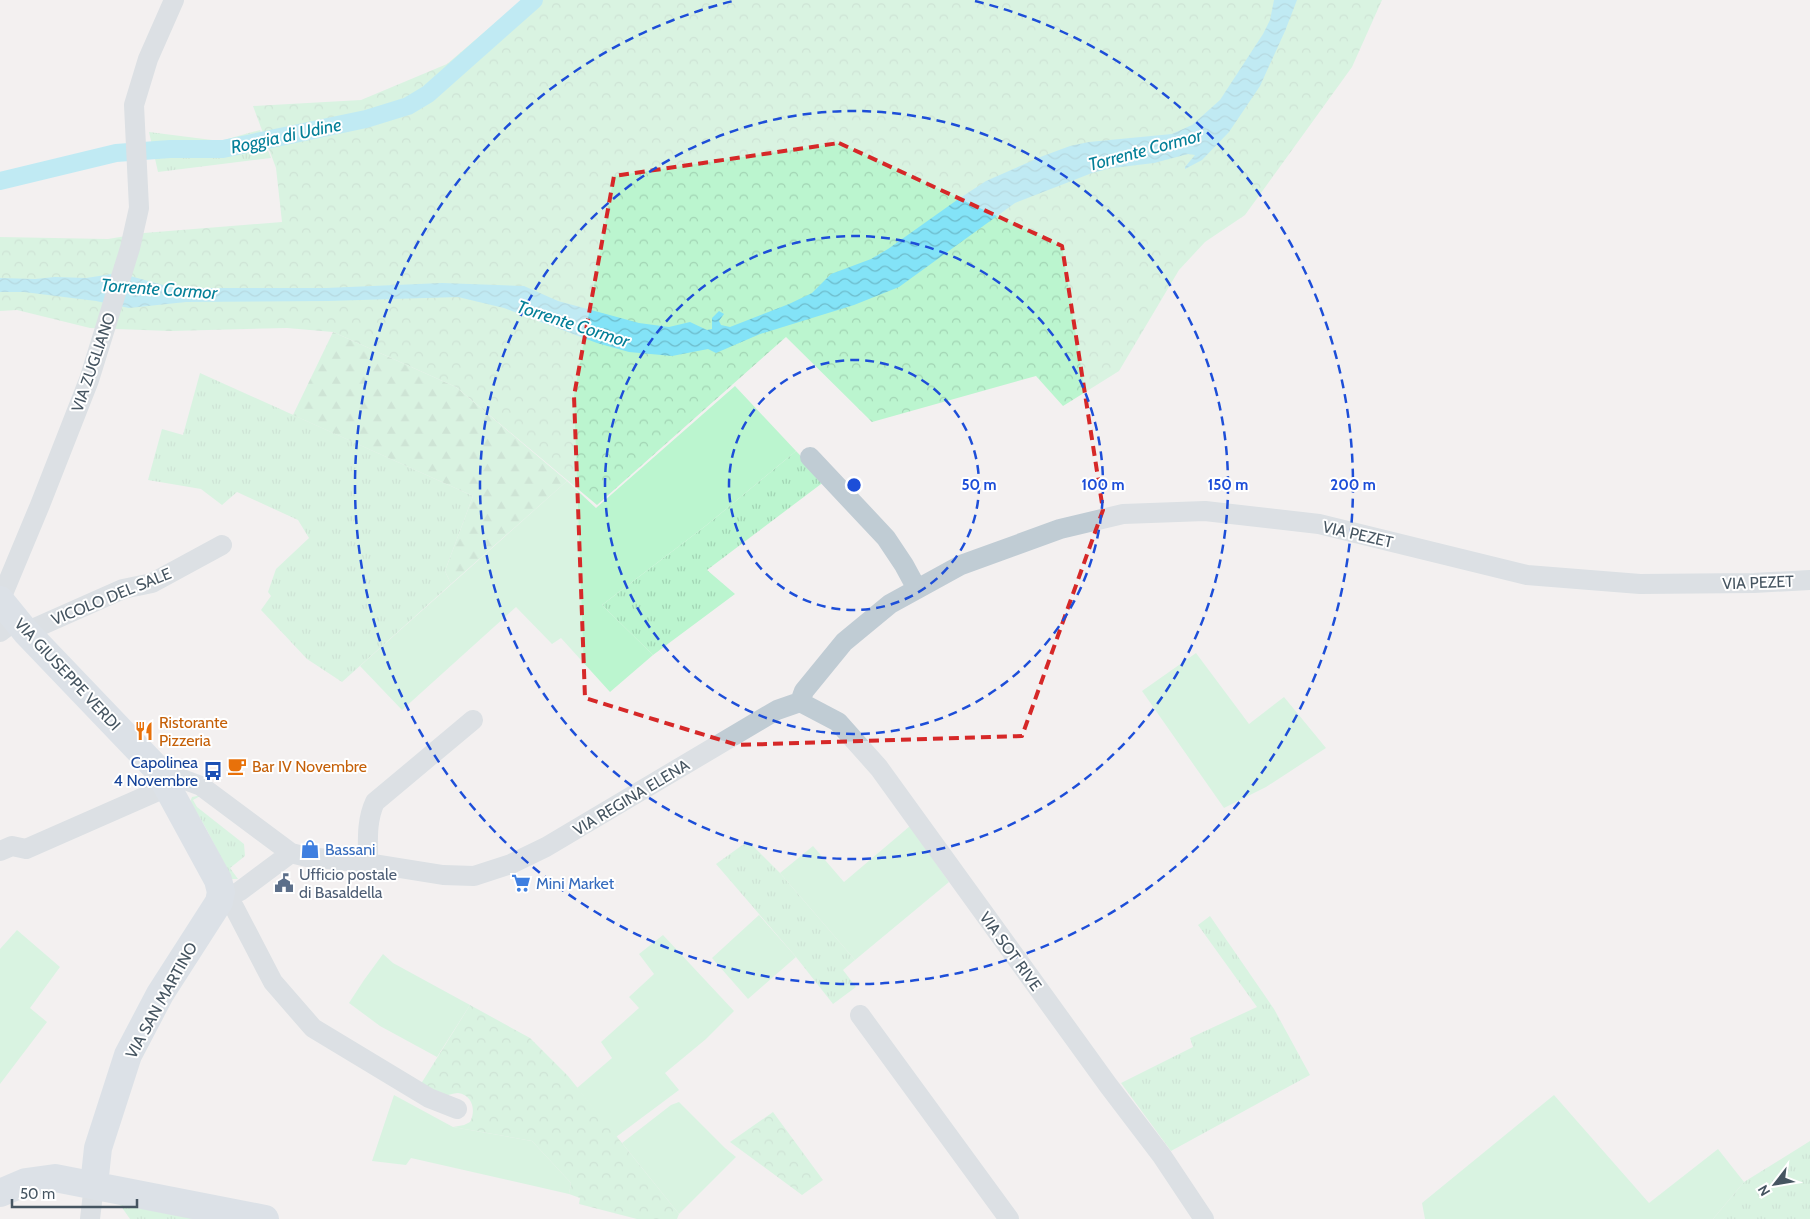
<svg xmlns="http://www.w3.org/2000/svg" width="1810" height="1219" viewBox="0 0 1810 1219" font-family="Cabin,sans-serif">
<defs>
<pattern id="grass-tufts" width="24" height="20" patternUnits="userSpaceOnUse" patternTransform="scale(1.25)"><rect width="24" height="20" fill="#bbf5cf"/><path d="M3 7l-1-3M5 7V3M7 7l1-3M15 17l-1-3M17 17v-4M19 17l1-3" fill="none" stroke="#a2d4b4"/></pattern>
<pattern id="forest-firs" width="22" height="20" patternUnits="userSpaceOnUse" patternTransform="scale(1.25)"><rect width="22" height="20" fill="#bbf5cf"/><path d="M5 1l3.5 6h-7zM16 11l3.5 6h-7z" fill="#a2d4b4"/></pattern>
<pattern id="park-crowns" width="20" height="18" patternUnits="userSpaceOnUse" patternTransform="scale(1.25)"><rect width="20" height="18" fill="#bbf5cf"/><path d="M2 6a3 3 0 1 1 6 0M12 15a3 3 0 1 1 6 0" fill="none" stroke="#a2d4b4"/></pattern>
<pattern id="water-waves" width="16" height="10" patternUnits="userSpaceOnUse" patternTransform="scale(1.25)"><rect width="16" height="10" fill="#83e3f7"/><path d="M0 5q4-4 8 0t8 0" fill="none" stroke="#6dbbcb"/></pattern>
</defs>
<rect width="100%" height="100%" fill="#f3f0f0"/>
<path fill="url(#grass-tufts)" d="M260,130L271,158L158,172L149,132L220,141Z
M200,373L473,496L445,571L451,584L342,682L307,659L261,610L271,596L268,592L276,569L309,538L298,520L237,492L222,505L201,489L148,480L162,429L183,435Z
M796,451L825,481L707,570L735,594L653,655L602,605L708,524Z
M202,795L193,800L197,807L244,844L245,856L230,868L238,879H231L229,876C218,851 206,826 190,802L192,797Z
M748,841L780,873L855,960L843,970L856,987L833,1004L796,957L716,864Z
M1210,916L1274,1009L1310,1075L1171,1151L1121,1083L1193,1047L1190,1038L1257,1007L1198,925Z
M1810,1141V1219H1713L1744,1182Z
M118,1202L213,1219H130Z"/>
<path fill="url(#forest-firs)" d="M333,332L456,387L567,481L451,584L445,571L473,496L293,415Z"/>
<path fill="url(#park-crowns)" d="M522,0H1382L1352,67L1245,215L1205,242L1179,270L1119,371L1063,406L1036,376L872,422L786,337L597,505L456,387L333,332L287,328L170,331L90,328L17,310L0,311V237L108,239L144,233L282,222L276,168L253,106L361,100L447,64Z
M470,1005L530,1038L568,1076L679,1214L677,1219H637L579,1204L580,1198L569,1194L571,1183L532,1141L453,1127L464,1125L470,1122C476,1111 473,1095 458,1093C453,1093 447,1096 442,1096C435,1095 426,1090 419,1087Z
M773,1112L823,1180L802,1195L730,1142Z"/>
<path fill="#bbf5cf" d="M735,386L796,451L708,524L602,605L653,655L610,692L561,638L552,644L516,607L402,710L360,666L567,481L596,508Z
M1196,653L1249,724L1284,697L1326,748L1266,787L1224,808L1142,691Z
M910,826L949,882L855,960L780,873L813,846L844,882Z
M759,915L796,957L748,999L712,958Z
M17,930L60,967L30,1008L47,1022L0,1084V949Z
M663,935L734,1011L706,1039L665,1073L679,1090L616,1137L577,1088L612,1058L601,1042L639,1008L629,997L654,974L639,954Z
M383,954L393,963L470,1005L437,1057L380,1026L349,1003L364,980Z
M394,1095L453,1127L532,1141L571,1183L569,1194L411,1158L406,1165L372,1161Z
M1554,1095L1649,1203L1718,1149L1744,1182L1713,1219H1425L1422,1203Z
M679,1102L725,1148L736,1157L679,1214L622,1143L671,1105Z"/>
<path fill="url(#water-waves)" d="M1274,0H1297L1285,31L1260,86L1229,132L1202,160L1185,169V167L1195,155L1188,154L1154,163L1112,168L1092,173L1015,203L899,287L854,305L760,334L716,353L708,349L672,356L629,352L597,343L504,308L458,297L328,301L186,302L129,308L96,301L24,292H0V278L35,279L55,277L86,278L119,273L174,288H326L442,283L524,286L558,301L639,323L669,327L690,322L707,330L712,329V318L719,311L724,314L719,321L721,325L730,327L789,304L812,293L831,274L871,259L888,249L957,200L986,181L1043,156L1070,146L1089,142L1172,134L1192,125L1220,100L1263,34L1270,20Z"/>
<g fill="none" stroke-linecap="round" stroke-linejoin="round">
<path stroke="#83e3f7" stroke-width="18" d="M0,181L116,153L170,149H223L366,119L408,106L428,94L534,0"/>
<path stroke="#c0ccd4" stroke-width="20" d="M810,457L886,538L904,565L917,589
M0,601L40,505L89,380L130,248L139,208L134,105L148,59L174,0
M0,632L16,620
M26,632L123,589L152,583L222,545
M800,702L838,722L879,768L1108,1085L1162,1156L1204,1219
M158,770L201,786L291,853L307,857L368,863L443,875L474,876L511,864L546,847L777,710L800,702L804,691L844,642L890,604L961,565L1060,529L1123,514L1205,511L1319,524L1527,575L1640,584L1754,583L1810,580
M0,851L12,846L26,849L167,787
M368,863C368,842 366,821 375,802L473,720
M219,902L228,903L234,907L273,982L313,1028L429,1098L457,1109
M219,902L240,891L291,853
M860,1015L1009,1219
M90,1219L94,1185"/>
<path stroke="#c1cfdb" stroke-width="28" d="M0,600L26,632L158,770L218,880L221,892L219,902L160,994L128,1055L98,1148L94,1185
M0,1193L26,1182L55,1178L265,1219"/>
</g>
<path d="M0 0H1810V1219H0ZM839,143L1062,246L1103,510L1022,736L737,745L585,698L574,396L614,176Z" fill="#f3f0f0" fill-opacity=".55" fill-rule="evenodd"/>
<path fill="none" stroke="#d62828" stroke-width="4" stroke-dasharray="10 6" stroke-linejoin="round" d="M839,143L1062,246L1103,510L1022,736L737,745L585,698L574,396L614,176Z"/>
<g fill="none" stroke="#1d4ed8" stroke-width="2.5" stroke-dasharray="9 6">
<circle cx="854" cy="485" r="125"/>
<circle cx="854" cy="485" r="249"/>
<circle cx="854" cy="485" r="374"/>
<path d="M975 1A499 499 0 1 1 733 1"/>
</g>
<defs>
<g id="restaurant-bare" transform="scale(1.5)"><path d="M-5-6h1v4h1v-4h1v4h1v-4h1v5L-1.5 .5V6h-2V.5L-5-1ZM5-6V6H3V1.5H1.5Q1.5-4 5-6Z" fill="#e8710a" stroke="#fff" stroke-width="2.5" paint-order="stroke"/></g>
<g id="cafe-bare" transform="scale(1.5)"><path d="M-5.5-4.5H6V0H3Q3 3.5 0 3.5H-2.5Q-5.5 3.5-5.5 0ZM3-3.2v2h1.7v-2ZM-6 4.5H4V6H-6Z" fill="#e8710a" stroke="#fff" stroke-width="2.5" paint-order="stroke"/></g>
<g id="bus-bare" transform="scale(1.5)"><path d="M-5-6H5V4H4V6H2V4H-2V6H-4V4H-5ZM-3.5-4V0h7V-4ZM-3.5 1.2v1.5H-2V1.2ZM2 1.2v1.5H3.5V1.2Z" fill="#1a4fb4" stroke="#fff" stroke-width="2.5" paint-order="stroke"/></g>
<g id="shop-bare" transform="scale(1.5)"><path d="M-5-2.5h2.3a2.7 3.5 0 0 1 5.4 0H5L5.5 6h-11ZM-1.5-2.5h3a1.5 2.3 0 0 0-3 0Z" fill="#3f7fe0" stroke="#fff" stroke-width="2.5" paint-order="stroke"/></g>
<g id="civic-bare" transform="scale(1.5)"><path d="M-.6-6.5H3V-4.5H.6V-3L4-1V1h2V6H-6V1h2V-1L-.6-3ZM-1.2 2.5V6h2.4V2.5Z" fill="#5c6f8a" stroke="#fff" stroke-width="2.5" paint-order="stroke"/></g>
<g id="supermarket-bare" transform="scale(1.5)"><path d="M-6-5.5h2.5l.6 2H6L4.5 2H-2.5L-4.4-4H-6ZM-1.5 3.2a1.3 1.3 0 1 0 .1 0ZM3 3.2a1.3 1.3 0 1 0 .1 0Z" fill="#3f7fe0" stroke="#fff" stroke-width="2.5" paint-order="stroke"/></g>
</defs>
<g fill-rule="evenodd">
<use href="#restaurant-bare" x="144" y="731"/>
<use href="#cafe-bare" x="237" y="766"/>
<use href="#bus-bare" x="213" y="771"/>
<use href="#shop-bare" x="310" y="849"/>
<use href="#civic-bare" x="284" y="883"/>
<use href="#supermarket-bare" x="521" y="883"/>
</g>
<g text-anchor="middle" stroke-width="4" stroke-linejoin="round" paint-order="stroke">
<g font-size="16" fill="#465561" stroke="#fff">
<text transform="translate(93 362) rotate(-71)" y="6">VIA ZUGLIANO</text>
<text transform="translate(1358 534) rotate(13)" y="6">VIA PEZET</text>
<text transform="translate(1758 582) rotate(-2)" y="6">VIA PEZET</text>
<text transform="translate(111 596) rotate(-22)" y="6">VICOLO DEL SALE</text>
<text transform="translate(68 674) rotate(47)" y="6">VIA GIUSEPPE VERDI</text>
<text transform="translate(631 797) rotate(-31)" y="6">VIA REGINA ELENA</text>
<text transform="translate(1011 951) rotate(54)" y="6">VIA SOT RIVE</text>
<text transform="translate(161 1000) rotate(-61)" y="6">VIA SAN MARTINO</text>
</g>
<g font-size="16" fill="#c56008" stroke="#fff" text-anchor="start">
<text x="159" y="728">Ristorante<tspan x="159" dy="18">Pizzeria</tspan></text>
<text x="252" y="772">Bar IV Novembre</text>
</g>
<g font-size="16" fill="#164399" stroke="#fff" text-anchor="end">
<text x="198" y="768">Capolinea<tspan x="198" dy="18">4 Novembre</tspan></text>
</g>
<g font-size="16" fill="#366cbe" stroke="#fff" text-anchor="start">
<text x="325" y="855">Bassani</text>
<text x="536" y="889">Mini Market</text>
</g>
<g font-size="16" fill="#4e5e75" stroke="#fff" text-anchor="start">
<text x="299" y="880">Ufficio postale<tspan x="299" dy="18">di Basaldella</tspan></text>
</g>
<g font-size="18" font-style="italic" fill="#037f98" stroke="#fff">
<text transform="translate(286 136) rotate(-12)" y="6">Roggia di Udine</text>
<text transform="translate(1145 150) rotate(-15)" y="6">Torrente Cormor</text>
<text transform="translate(159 289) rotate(4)" y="6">Torrente Cormor</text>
<text transform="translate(573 324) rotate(18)" y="6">Torrente Cormor</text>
</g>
</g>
<circle cx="854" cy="485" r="8" fill="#1d4ed8" stroke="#fff" stroke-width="2.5"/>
<g font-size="15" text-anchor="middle" font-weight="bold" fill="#1d4ed8" stroke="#fff" stroke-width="4" stroke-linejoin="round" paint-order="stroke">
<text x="979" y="490">50 m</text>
<text x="1103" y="490">100 m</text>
<text x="1228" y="490">150 m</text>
<text x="1353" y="490">200 m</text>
</g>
<g transform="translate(1775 1184) rotate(239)" stroke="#ffffff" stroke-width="4" paint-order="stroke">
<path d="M0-4L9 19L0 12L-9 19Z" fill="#465561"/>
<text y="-8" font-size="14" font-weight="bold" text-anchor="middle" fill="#465561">N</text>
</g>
<path d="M12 1199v8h125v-8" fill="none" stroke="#465561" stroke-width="2.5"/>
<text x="20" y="1199" font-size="15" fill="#465561" stroke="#ffffff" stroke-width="4" paint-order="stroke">50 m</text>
</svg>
